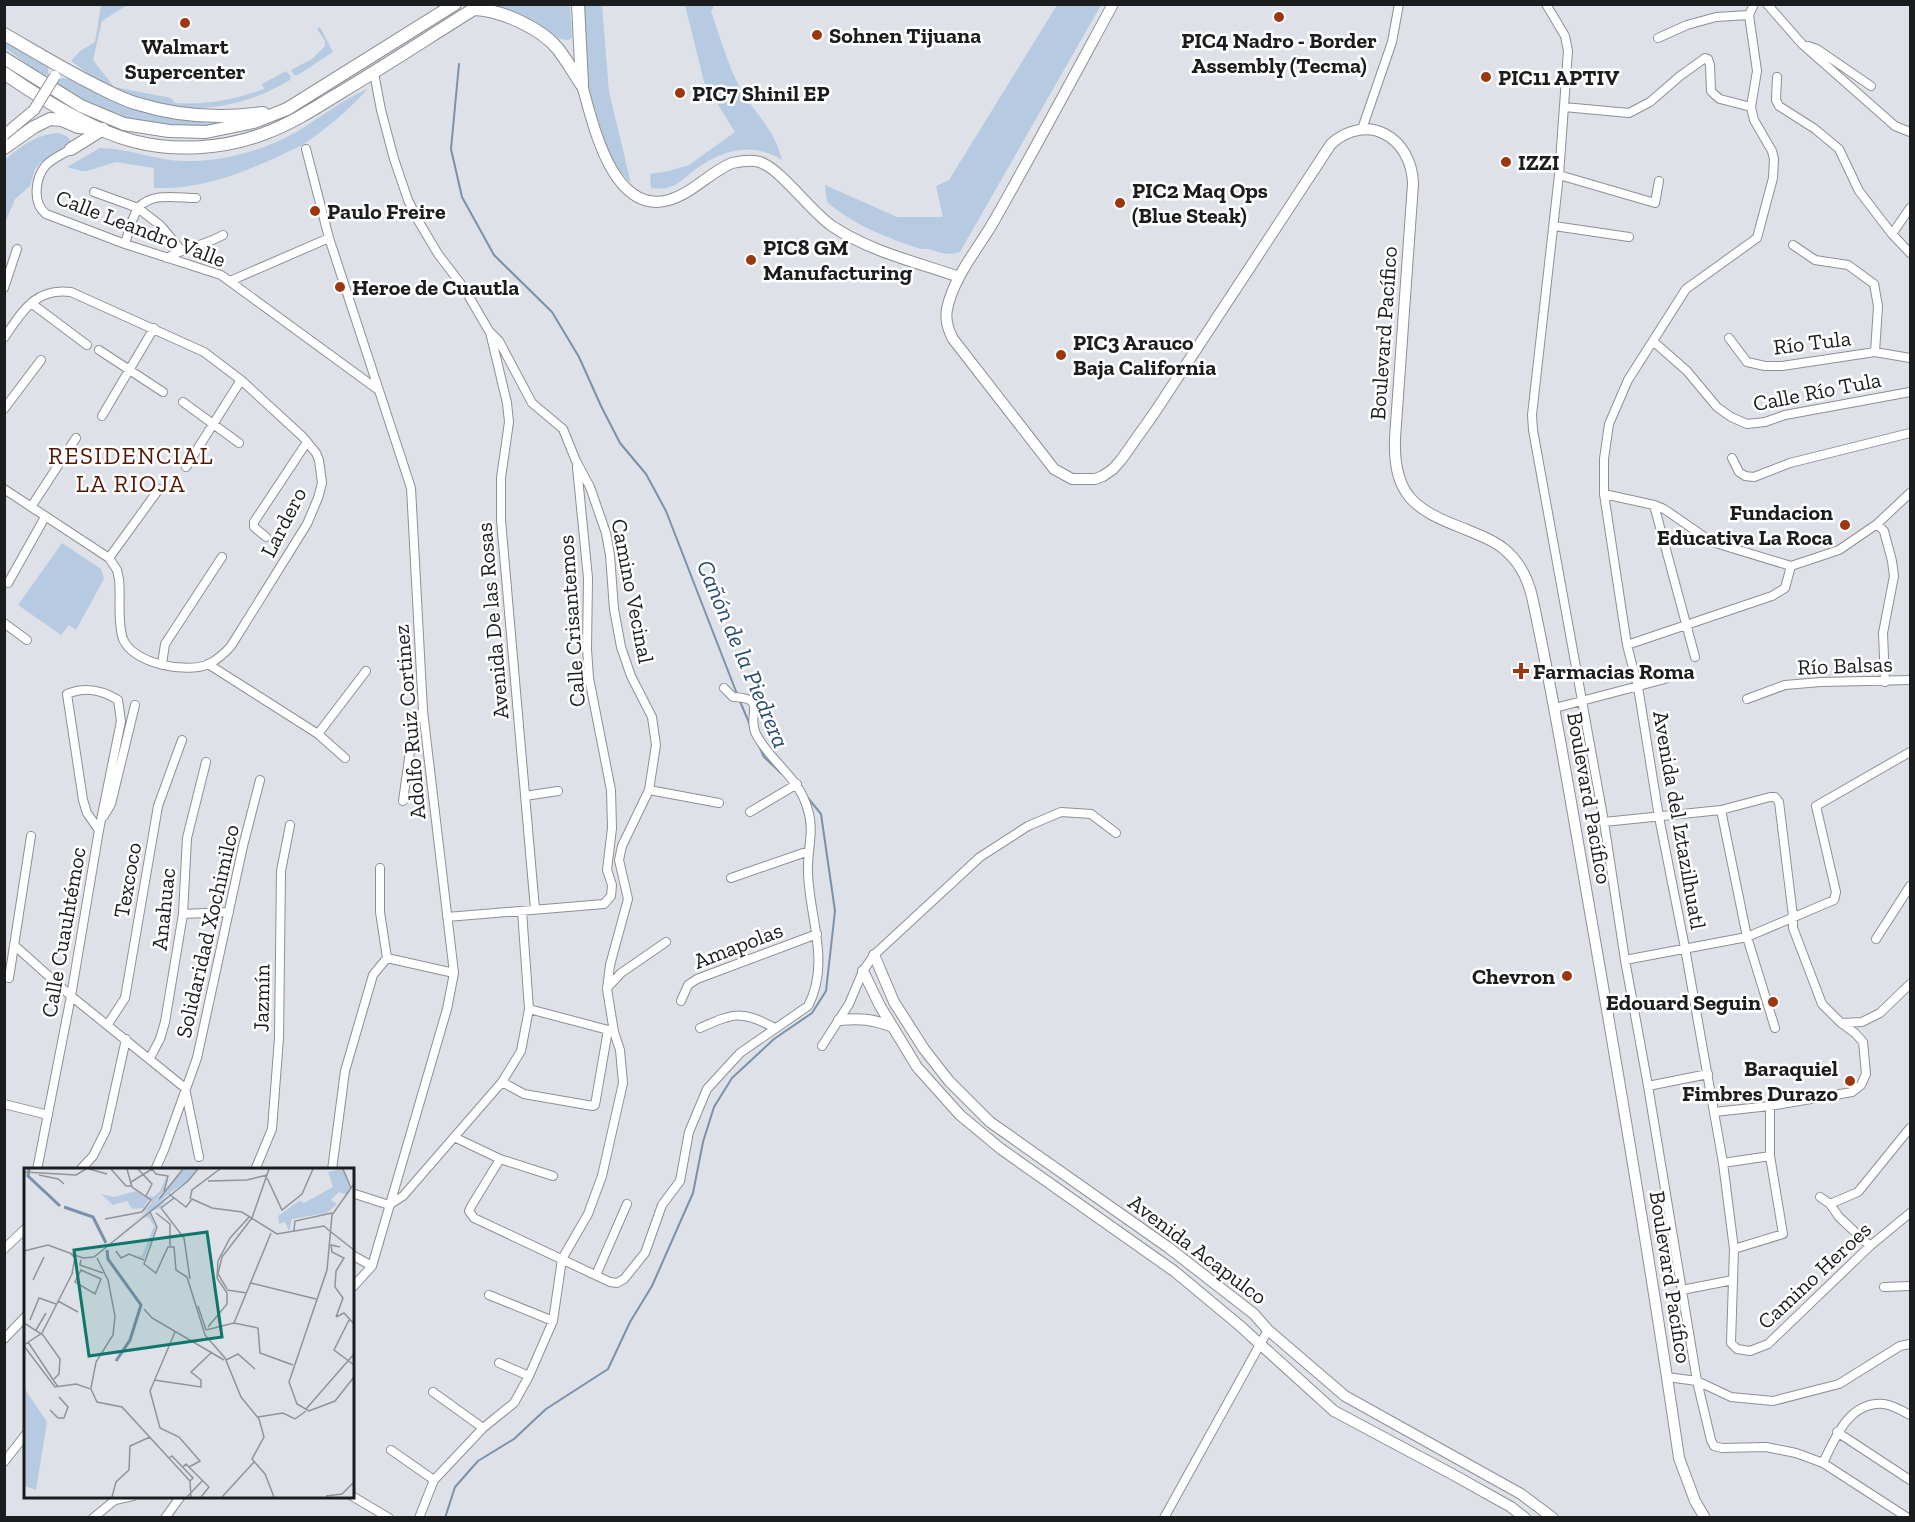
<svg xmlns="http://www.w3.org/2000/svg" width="1915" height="1522" viewBox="0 0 1915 1522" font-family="'Zilla Slab',serif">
<rect width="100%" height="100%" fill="#dee2e8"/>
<path fill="#b6cae1" d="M101,5H127L102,21L93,60L114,87L171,98L175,103C207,105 234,100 264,89L262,84L286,71L291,77L290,80C235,113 173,118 113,89C99,82 84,71 71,61L80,51L95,42Z
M497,5H570L572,38L568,40L560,39Z
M583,5H602L609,92L631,183L621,173L610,156L589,93L585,67Z
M685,5H713V8L711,11C719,34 726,58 736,80C750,110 774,126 782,160C753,141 722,150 696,169C679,182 674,191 651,188L650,174L669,171L689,165L735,132L704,82Z
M1057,5H1101L960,252C940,258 935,247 920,249C884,236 857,227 827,202L825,185L897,217H943L936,186L949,180Z
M320,27L333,52L298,75H294L291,70L312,59L325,46V41L317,29Z
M4,36L48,66V76L37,71L5,48Z
M62,78C79,77 101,97 117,103C158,118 193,125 236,122L193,129L126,119L88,104L58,85L56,82Z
M368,89C348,110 328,128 304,144C295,149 284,153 275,158C237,175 196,190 154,188V168L116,162L87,171H81L67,167L100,148C128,148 154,160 182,161C220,162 259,152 293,134C318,120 340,100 368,89Z
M58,133L67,136L72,143L64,150L55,153L41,162L35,169L30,186L15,199L5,223V160C19,147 38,134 58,133Z
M62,543L101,569L104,579L76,630L69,625L61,635L18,605Z"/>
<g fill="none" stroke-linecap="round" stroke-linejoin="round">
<path stroke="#7b90a9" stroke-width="2" d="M459,64L451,149L462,197L494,255L552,312L579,357L601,406L620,443L646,474L666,511L737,694
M739,699L750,725
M759,746L764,757L782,774
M445,1518L455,1487L478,1461L514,1439L546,1409L608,1369L630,1322L652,1286L693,1193L703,1142L714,1107L732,1078L774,1039L812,1013L826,991L835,911L821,814L808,798"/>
<g stroke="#8c9095" stroke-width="10">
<path id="minor" d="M1546,4L1565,36L1568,51L1559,175L1532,415L1533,430L1604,822L1625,960L1648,1086L1697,1381L1711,1440L1714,1446L1722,1448L1766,1447L1796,1453L1823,1463L1908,1518
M1754,4L1749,15L1757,71L1751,107L1754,120L1772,151L1774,159L1773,178L1757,238L1686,289L1628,380L1609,424L1604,459V494L1627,645L1638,687L1659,817L1685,948L1723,1163L1734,1249L1731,1343L1737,1349L1750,1351L1768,1344L1870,1246L1910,1213
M1767,4L1802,44L1895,126L1910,132
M1658,38L1687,25L1716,17L1749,15
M1808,46L1817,49L1871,86
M374,73L381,110L394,159L408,200L419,222L438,254L464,288L489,331L499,341L532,403L563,429L576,461L590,487L606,533L610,555L614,609L621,647L631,676L652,717L656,745L649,790L622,846L619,860L628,899L610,965L607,989L614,1032L620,1050L623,1083L602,1176L588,1214L562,1259L553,1321L529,1376L514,1403L483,1428L434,1480L419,1518
M1777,77L1776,100L1779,106L1815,129L1839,149L1859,191L1892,234L1910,253
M1564,107L1629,113L1650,102L1680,76L1705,58L1708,59L1710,65L1711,91L1715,95L1720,99L1751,107
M1362,129L1392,42L1399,4
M71,149C63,154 53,158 46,165C35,178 32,203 46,214L125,244L221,275L377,389
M306,149L329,238L411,488L423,711L454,973L447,1009L372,1266L352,1288
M1559,175L1655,203L1659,181
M94,192L138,208L161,226L181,250
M1554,226L1629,237
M1892,234L1910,208
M125,244C128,234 133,214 139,207C153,192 178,198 196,198
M1793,245L1815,260L1848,265L1874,284L1878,306L1875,352
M167,258C185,247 204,246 223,235
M230,281L329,238
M4,288L17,249
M31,303L87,345
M490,332L507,403L509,422L501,478V520L535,909
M4,338C22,312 35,287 71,292L204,352L241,380L303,437L316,453L319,460L322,483L318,498L307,524L231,646C225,653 218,659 209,664C187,674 133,664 123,639C117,622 121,596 119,579L117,570L109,558L4,489
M1729,338L1747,362L1765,366H1782L1875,352L1910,358
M1654,342L1687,371L1717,407L1731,417L1747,424L1765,422L1785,415L1910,392
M99,350L163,392
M183,402L239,443
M4,409L41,360
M102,416L154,328
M1732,458L1739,472L1745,476L1754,477L1790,463L1910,433
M186,467L241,380
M1604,494L1654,505L1664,509L1712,542L1791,566L1839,550L1877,524L1910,493
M1654,505L1695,657
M31,507L76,438
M1877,524L1884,531L1892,561L1894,576L1883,633L1885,682
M266,537L254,527V522L307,442
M109,558L159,489
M8,583L45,517
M4,623L27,640
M1627,645L1772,596L1785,588L1791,566
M162,664L165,644L222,557
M208,664L318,734L345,758
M1747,699L1785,685L1821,682L1910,680
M1555,708L1665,679
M318,734L366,671
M649,790L719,803
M525,796L558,791
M403,801L414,723L423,711
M1721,810L1747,937L1775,1028
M750,812L797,784
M104,816L111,804L135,705
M1604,822L1721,810L1770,797H1775L1779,802L1793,916V928L1822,1004L1841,1023L1862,1022L1880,1013L1910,984
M380,868V912L387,958
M731,878L809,851
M183,914L229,912
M447,917L604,904L611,896L612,885L607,870L612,828L611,790L589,678L587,649L588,578L577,467
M1876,939L1910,886
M14,945L71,996L185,1088L199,1157
M387,958L454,973
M1625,960L1747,937L1834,900L1836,892L1816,806L1910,752
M9,978L31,836
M607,988L621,973L666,942
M681,1001L688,985L697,979L817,934
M529,1009L612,1031
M108,1024L125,998L158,806L182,740
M700,1028C734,1013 741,1010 775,1028
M822,1046L849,1004L863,971L874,955L980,857L1028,826L1061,812L1091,814L1116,833
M150,1058L160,1039L165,1022L183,914L187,838L206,762
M502,1082L524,1094L593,1106L595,1105L608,1030
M1648,1086L1708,1074
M4,1104L48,1115
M1714,1112L1770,1106L1852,1092L1861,1085L1866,1074L1863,1042L1855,1033L1841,1023
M454,1137L500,1159L553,1176
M500,1159L472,1205L469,1211L474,1218L610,1282L617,1283L624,1279L645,1253L662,1205L680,1181L689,1132L707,1089L740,1053L808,1006C831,963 809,917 808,872C807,846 816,831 806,804C796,775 769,760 756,734C746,715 769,698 733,697L724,688
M1723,1163L1770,1156
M37,1170L71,996L99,830L121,721L118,700C102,690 86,686 67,694L83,800L87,813L99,830
M80,1170L93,1156L106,1130L126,1039
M155,1170L164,1150L197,1058L243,846L260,780
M255,1170L272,1129L279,1038L281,871L290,825
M332,1170L345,1071L373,975L387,958
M352,1193L389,1205L403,1196L502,1082L521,1051L529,1009L522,911
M1820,1197L1830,1204L1839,1217L1870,1246
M1830,1204L1858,1192L1910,1128
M4,1249L26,1228
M1734,1249L1783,1234L1770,1156V1106
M352,1255L372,1266
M596,1275L627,1204
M1884,1287L1910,1286
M1682,1290L1733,1280
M489,1295L553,1321
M4,1339L26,1316
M499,1363L529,1376
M1667,1377L1697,1381L1731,1397L1773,1401L1839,1384L1900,1346L1910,1344
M433,1392L483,1428
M1837,1432L1910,1480
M391,1450L434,1480
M4,1462L26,1434
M1823,1463C1835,1438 1849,1401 1884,1404C1892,1405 1903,1411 1910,1415
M352,1496L389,1518
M93,1518L115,1500L133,1496
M165,1518L181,1496
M1164,1518L1268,1330"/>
</g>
<g stroke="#8c9095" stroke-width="12">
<path id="major" d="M1113,4C1074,76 1035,149 994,221C978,249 954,276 947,309C945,320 948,330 953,339L1054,469L1072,479H1095L1103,476L1113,469L1121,460L1155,412L1331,144C1368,111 1412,138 1413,184L1395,438C1393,496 1415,510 1465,529C1478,535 1493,539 1504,549C1520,562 1529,581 1533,601C1556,708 1573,815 1592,923C1623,1101 1653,1279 1679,1458L1695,1501L1705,1518
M582,85C593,123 612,216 669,200C693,193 710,172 732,163C741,161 751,159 760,162C782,170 810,211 832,226C869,251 916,262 959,277
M874,955L894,1002L924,1049L949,1081L990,1122L1169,1248L1254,1314L1268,1330L1345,1396L1521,1494L1553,1518
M863,971L880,1006L917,1067L960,1115L1001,1149L1174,1271L1239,1325L1334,1411L1452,1474L1511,1507L1525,1518
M839,1020C861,1018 872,1019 893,1027"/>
</g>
<g stroke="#8c9095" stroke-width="14">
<path id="highway" d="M578,4L582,84
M474,9C501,10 541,28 558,49C567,61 574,73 582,85
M4,34C32,50 60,67 89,82C103,89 119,98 135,103C176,116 220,119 263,113
M4,58L81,106L124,124L169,131L206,132L254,122L287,109L455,4
M4,73C40,98 91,130 133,141C174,152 223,149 263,134C291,124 317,107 343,91C390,63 435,33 482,4
M4,148L34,127L50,119L62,120L78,127L94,128
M71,149L103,129"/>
</g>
<use href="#minor" stroke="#fff" stroke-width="8"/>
<use href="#major" stroke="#fff" stroke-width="10"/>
<use href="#highway" stroke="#fff" stroke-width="12"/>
<g stroke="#8c9095" stroke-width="12" stroke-linecap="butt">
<path id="major-bridge" d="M4,135L34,110L55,76"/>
</g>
<use href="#major-bridge" stroke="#fff" stroke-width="10"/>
</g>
<g fill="#9d3710" stroke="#fff" stroke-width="2">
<circle cx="1279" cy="17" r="6"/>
<circle cx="185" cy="23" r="6"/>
<circle cx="817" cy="35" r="6"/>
<circle cx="1486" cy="77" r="6"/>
<circle cx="680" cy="93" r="6"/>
<circle cx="1506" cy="162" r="6"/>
<circle cx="1120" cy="203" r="6"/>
<circle cx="315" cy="211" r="6"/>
<circle cx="751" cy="260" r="6"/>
<circle cx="340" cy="287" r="6"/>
<circle cx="1061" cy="355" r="6"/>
<circle cx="1845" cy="525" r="6"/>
<path d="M1518 662h6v6h6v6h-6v6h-6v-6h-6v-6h6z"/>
<circle cx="1567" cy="976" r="6"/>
<circle cx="1773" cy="1002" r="6"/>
<circle cx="1850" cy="1081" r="6"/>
</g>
<g text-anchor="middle" stroke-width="5" stroke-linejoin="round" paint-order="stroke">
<g font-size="22" font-weight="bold" fill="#1a1c1e" stroke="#fff" text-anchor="start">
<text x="829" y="43">Sohnen Tijuana</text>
<text x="1279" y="48" text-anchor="middle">PIC4 Nadro - Border<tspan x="1279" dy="25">Assembly (Tecma)</tspan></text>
<text x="185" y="54" text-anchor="middle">Walmart<tspan x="185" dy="25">Supercenter</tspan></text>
<text x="1498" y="85">PIC11 APTIV</text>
<text x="692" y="101">PIC7 Shinil EP</text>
<text x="1518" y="170">IZZI</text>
<text x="1132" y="198">PIC2 Maq Ops<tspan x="1132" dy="25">(Blue Steak)</tspan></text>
<text x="327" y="219">Paulo Freire</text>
<text x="763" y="255">PIC8 GM<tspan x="763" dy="25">Manufacturing</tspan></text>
<text x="352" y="295">Heroe de Cuautla</text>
<text x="1073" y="350">PIC3 Arauco<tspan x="1073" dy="25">Baja California</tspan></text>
<text x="1833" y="520" text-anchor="end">Fundacion<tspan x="1833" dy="25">Educativa La Roca</tspan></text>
<text x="1533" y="679">Farmacias Roma</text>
<text x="1555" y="984" text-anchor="end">Chevron</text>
<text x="1761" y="1010" text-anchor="end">Edouard Seguin</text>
<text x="1838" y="1076" text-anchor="end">Baraquiel<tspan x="1838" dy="25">Fimbres Durazo</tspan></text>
</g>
<g font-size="22" fill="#1a1c1e" stroke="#fff">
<text transform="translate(141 228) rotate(21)" y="8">Calle Leandro Valle</text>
<text transform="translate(1383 333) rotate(-86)" y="8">Boulevard Pacífico</text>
<text transform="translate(1812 342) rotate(-7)" y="8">Río Tula</text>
<text transform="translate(1817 391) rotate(-11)" y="8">Calle Río Tula</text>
<text transform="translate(283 522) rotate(-63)" y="8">Lardero</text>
<text transform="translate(633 591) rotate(79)" y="8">Camino Vecinal</text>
<text transform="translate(492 621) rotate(-95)" y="8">Avenida De las Rosas</text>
<text transform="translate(571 621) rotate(-94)" y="8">Calle Crisantemos</text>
<text transform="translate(1845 665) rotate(-2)" y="8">Río Balsas</text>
<text transform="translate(409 722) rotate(-95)" y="8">Adolfo Ruiz Cortinez</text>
<text transform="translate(1590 798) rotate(80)" y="8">Boulevard Pacífico</text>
<text transform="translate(1680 820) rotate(80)" y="8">Avenida del Iztazilhuatl</text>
<text transform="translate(127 880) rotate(-80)" y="8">Texcoco</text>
<text transform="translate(163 909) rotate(-84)" y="8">Anahuac</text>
<text transform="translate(207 931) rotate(-77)" y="8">Solidaridad Xochimilco</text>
<text transform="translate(63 932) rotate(-80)" y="8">Calle Cuauhtémoc</text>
<text transform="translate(738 945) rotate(-21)" y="8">Amapolas</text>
<text transform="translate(261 998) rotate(-89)" y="8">Jazmín</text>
<text transform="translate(1198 1249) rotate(37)" y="8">Avenida Acapulco</text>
<text transform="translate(1814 1275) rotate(-43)" y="8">Camino Heroes</text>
<text transform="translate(1671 1277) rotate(81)" y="8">Boulevard Pacífico</text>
</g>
<g font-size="24" letter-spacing="1.5" fill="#551500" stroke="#fff">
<text x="131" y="464">RESIDENCIAL<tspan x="131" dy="28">LA RIOJA</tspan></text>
</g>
<g font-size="24" font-style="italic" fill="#2a4c71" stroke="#fff">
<text transform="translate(743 654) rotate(67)" y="8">Cañón de la Piedrera</text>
</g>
</g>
<g transform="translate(24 1168)">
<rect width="330" height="330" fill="#dee2e8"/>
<path d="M160,1H173L165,12L148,23L128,40L144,28L136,40L125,44L132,59L120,90L110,87L118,88L130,58L125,50L118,49L126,41L83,78L125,41L119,44L128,34L123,28L129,29L136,23L143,7L140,22L126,40ZM319,1L326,20L323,27L315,24L307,32L313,36L303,45L268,51L265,63L261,54L255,56L254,48L275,33L280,35L309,19L304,4ZM112,23L125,31L119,40L108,41L103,33L89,37L77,26L90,29ZM0,220L23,254L12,322L0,318Z" fill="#b6cae1"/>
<path fill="none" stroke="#7b90a9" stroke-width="3" d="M5,1L4,8L36,38M40,39L69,49L82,75M83,82L84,91L117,137L106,172L92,193"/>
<path fill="none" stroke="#909397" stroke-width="1.5" d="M65,1L83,6M87,1L102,18H107M103,1L108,19L127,32L118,44M114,1L128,16L122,28M128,1L132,6L144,8L140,24M319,1L327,20M0,4L52,7L62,1M15,7L34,11L40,16M243,10L258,42L278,26L289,1M184,13L223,12L243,7M107,14L128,1M330,16L308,47L303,102L265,214L273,236L285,243L311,233L330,209M145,26L162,39L168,31L188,40L218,44L253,66L300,58L307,64M150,30L137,40L160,70L166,111M135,31L159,1M166,31L168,22L196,1M126,44L133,59L120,96L132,105L144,79H150L152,102L163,109L181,167L201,190L217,229L235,251L240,269L228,291L241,306L250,329M132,45L146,56V78M228,50L245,1M81,51L118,44M270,63L271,53L308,45M307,64L330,82M0,83L24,77L59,90L70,89L164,13L174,1M92,83L97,90L105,86L120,92M47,86L51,90L48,105M57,92L56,97L79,105M57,102L77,111L71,126L51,114ZM9,112L20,89M227,115L292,131M203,121L194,106L198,89L228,50M203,122L223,125M34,133L54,144M174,138L182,162M120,141L128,150L200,192M312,149L319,130L311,119L312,103L320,90L308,84L307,77L316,79M312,149L320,145L330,156M326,150L310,182L330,197M6,152L15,130L32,136M0,155L19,167L36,191L35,206L30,211M210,155L247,65M184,159L203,136V125L193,110L194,93L206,70L226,48M12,162L22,145M182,162L210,155L234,160L236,185L269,197M151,164L126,223L136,260L155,269L176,293L165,299M4,174L34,219M0,177L18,165L49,104M0,178L31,219L52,216L67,221L73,234L98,239L166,313L167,329M202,192L214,186L231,201M130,212L177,219V212L167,204L188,184M67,220L72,194L89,167L91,148L84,112L73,90M282,241L330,186M26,242L34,250H40L44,239L35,229M234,249L259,245L271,251L282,243M145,290L148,288L169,310L166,313M159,299L162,296L185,319L177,329M302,328L318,326L330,314M88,329L92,314L105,302L106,278L126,269M163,329L178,313M198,329L230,294"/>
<path fill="#0f766e" fill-opacity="0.15" stroke="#0f766e" stroke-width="3" d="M183,64L198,169L65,188L50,82Z"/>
<rect width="330" height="330" fill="none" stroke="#1a1c1e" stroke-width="3"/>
</g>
<rect width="1915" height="1522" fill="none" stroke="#1a1c1e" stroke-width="12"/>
</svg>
